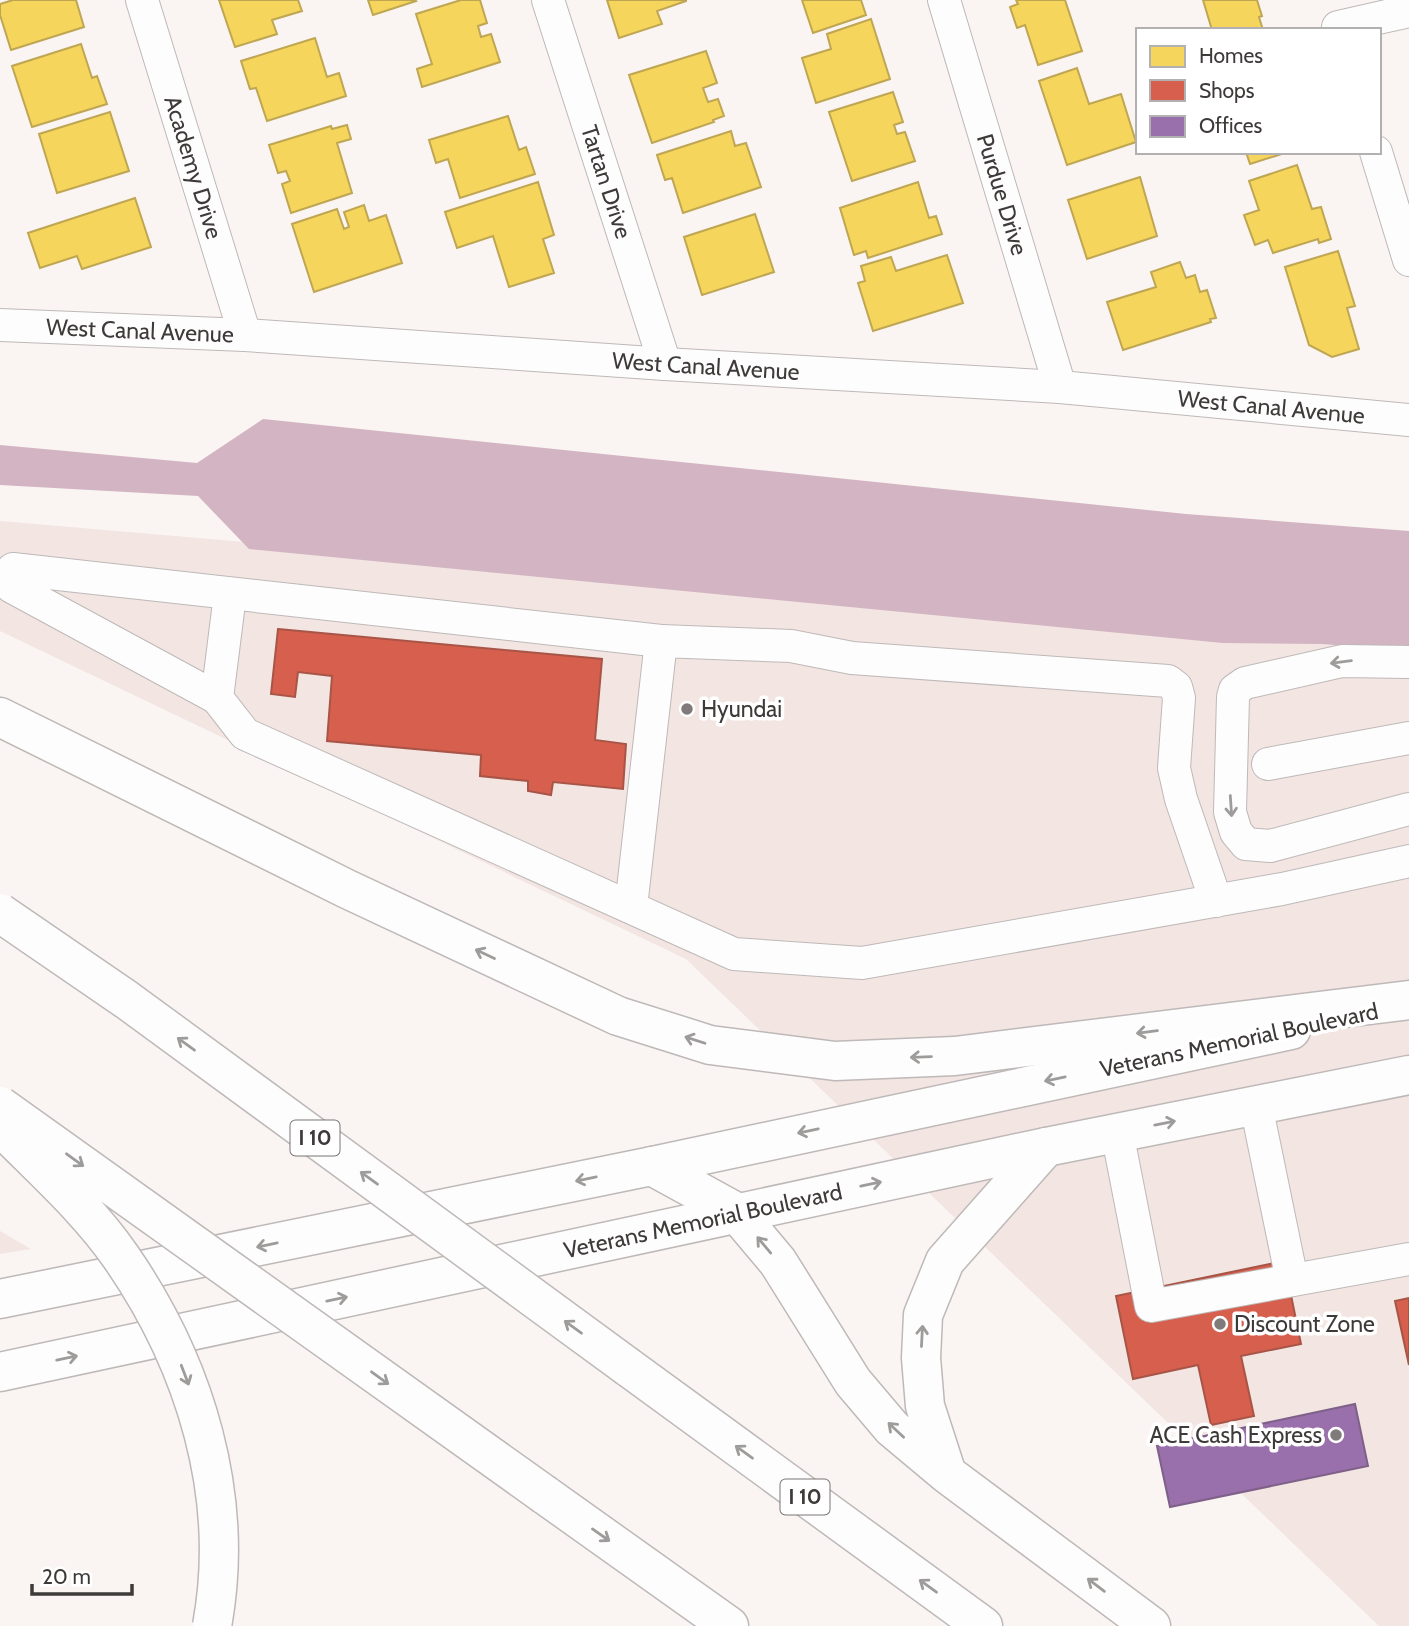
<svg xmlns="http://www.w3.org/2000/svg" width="1409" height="1626" viewBox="0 0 1409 1626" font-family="Cabin,sans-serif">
<rect width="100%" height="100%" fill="#faf4f2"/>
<path fill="#f2e5e2" d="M0,521L1409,642V1626H1379L686,959L0,631Z
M0,1231L31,1249L0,1254Z"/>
<path fill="#d3b4c2" d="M263,419L1186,514L1409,531V651L1323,644L1223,643L249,549L198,496L0,485V445L197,463Z"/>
<path fill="#f6d55c" stroke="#bfa652" stroke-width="2" d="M13,0H76L84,27L11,50L0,15V4Z
M219,0H298L302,11L272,20L277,34L235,47Z
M368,0H415L416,1L373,15Z
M461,0H480L487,23L478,26L481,37L491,34L500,62L422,87L417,69L432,64L416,14Z
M607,0H686V1L657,11L662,24L619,38Z
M802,0H861L866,15L813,33Z
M1016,0H1065L1082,51L1038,65L1025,25L1017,28L1010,7L1018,4Z
M1203,0H1257L1262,16L1259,17L1263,30H1212Z
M871,19L890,79L816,103L802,58L831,49L827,34Z
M315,38L327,77L339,73L346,96L267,121L256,88L250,89L241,61Z
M81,44L92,78L97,76L107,104L32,127L12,66Z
M706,51L717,83L703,88L708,102L718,99L724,116L713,120L714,122L652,143L629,75Z
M1077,68L1089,104L1121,94L1136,142L1067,165L1039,81Z
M893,92L903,122L894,125L897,134L905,132L915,161L852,181L829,112Z
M110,112L129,171L57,193L39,134Z
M508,116L519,150L526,147L535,174L460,198L448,159L436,163L429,140Z
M347,125L351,139L337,143L352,193L291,213L282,184L290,181L286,171L278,173L269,145L331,126L332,129Z
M731,131L735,146L746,143L761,187L683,213L672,178L665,180L657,155Z
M1246,152H1288L1250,164Z
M1297,165L1312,209L1321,207L1331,239L1319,243L1318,239L1273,253L1268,240L1255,245L1244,215L1259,210L1249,181Z
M1140,177L1157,236L1087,259L1068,200Z
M538,182L554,235L543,239L554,273L509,287L493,236L457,248L445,212Z
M918,182L929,218L936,216L942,234L868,258L866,251L854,255L840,208Z
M135,198L151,247L82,269L77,256L40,268L28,233Z
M364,205L369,221L386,215L402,263L314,292L292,224L337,209L344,229L349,227L344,212Z
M755,214L774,272L702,295L684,237Z
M1338,251L1355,306L1347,308L1359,349L1332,357L1309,345L1285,267Z
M947,255L963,303L873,331L858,283L865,281L861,266L891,257L896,271Z
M1180,262L1186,278L1195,275L1200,292L1207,290L1216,318L1210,319L1211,322L1123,350L1107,302L1156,287L1151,272Z"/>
<path fill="#d6604d" stroke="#a85547" stroke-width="2" d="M278,629L602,659L595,740L626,744L623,789L553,782L551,795L528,791V781L480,776L481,755L327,741L332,676L298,672L295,697L271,694Z
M1284,1261L1301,1344L1241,1356L1254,1416L1211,1425L1198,1365L1133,1379L1116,1296Z
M1409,1298V1365L1395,1301Z"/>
<path fill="#9970ab" stroke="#7e6089" stroke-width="2" d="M1355,1404L1368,1466L1170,1507L1157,1446Z"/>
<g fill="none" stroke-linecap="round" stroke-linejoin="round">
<g stroke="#beb9b8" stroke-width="34">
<g id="minor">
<path id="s1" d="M142,0L245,335"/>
<path id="s2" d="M548,0L665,364"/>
<path id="s3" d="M944,0L1060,387"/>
<path d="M1338,27L1409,11"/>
<path d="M1376,152L1409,260"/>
<path id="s4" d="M0,325L245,335L665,364L1060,387L1409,420"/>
<path d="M230,595L217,698L12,587L13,569L661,641"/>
<path d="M1409,662L1342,661L1245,683L1235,690L1233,697L1230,812L1236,832L1246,844L1270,846L1409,809"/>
<path d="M217,698L245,734L734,954L862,963L1282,889L1409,861"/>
<path d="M1268,764L1409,738"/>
<path d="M631,907L661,641L791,646L852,658L1168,681L1176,687L1179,698L1174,768L1181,799L1216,901"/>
<path d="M1256,1105L1292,1280"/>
<path d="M1117,1132L1151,1306L1409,1259"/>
</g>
</g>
<g stroke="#beb9b8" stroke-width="41">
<g id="major">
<path d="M0,1299L652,1166L1291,1030"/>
<path id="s5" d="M0,1372L1046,1147L1409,1075"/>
</g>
</g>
<g stroke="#beb9b8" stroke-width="41">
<path id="highway" d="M0,717L347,889L618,1016L710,1045L835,1061L955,1056L1409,1000
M652,1166L736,1212L778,1262L853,1382L892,1428L947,1474L1151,1626
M628,1367L983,1626
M947,1474L925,1406L921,1358L923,1315L945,1261L1046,1147
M545,1495L729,1626"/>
</g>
<use href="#minor" stroke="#fefdfd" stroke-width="32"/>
<use href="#major" stroke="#fefdfd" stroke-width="38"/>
<use href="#highway" stroke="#fefdfd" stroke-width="38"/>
<g stroke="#beb9b8" stroke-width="41" stroke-linecap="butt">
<path id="highway-bridge" d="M0,913L127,1000L628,1367
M0,1106L545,1495
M9,1135C48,1174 90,1212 121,1257C195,1364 236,1496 212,1626"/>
</g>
<use href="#highway-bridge" stroke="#fefdfd" stroke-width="38"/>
</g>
<defs><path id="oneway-shaft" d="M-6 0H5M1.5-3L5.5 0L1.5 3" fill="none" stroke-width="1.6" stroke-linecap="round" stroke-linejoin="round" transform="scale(1.75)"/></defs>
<g stroke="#9e9c9b">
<use href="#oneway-shaft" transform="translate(1341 662) rotate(173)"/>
<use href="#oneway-shaft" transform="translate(1231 806) rotate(86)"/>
<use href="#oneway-shaft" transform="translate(485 954) rotate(-155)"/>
<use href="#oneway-shaft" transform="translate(1147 1032) rotate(173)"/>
<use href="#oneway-shaft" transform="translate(695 1040) rotate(-162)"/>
<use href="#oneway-shaft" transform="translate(186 1044) rotate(-144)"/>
<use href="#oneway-shaft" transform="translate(921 1057) rotate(178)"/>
<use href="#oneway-shaft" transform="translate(1055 1079) rotate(168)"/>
<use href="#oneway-shaft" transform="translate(1165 1123) rotate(-11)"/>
<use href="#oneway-shaft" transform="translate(808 1131) rotate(168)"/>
<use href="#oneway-shaft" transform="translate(75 1160) rotate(36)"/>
<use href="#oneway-shaft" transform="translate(369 1178) rotate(-144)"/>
<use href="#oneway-shaft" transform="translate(586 1179) rotate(168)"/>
<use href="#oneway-shaft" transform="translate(871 1184) rotate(-12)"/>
<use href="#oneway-shaft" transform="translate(267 1245) rotate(168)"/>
<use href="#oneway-shaft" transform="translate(764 1245) rotate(-130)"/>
<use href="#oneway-shaft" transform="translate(337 1299) rotate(-12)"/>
<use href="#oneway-shaft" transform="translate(573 1327) rotate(-144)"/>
<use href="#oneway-shaft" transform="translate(922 1336) rotate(-87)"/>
<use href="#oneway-shaft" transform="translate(67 1358) rotate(-12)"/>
<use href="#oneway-shaft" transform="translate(185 1375) rotate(69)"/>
<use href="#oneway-shaft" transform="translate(380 1378) rotate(36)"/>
<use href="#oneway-shaft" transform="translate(896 1430) rotate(-137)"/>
<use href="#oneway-shaft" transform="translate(744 1452) rotate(-144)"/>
<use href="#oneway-shaft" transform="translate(601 1535) rotate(35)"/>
<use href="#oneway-shaft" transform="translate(1096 1585) rotate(-143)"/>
<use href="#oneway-shaft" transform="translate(928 1586) rotate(-144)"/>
</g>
<g fill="#807b7a" stroke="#fff" stroke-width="2.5">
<circle cx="687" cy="709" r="7"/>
<circle cx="1220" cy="1324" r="7"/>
<circle cx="1336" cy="1435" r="7"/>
</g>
<g text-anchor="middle" stroke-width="7" stroke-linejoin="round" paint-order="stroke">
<g fill="#fff" stroke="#787574" stroke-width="2">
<rect x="290.5" y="1120.5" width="49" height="35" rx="5"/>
<rect x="780.5" y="1479.5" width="49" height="35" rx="5"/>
</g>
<g font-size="21" font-weight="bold" fill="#3e3a39">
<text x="315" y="1145">I 10</text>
<text x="805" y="1504">I 10</text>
</g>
<g font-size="23" fill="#3e3a39" stroke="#fff">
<text dy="8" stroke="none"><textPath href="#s1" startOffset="175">Academy Drive</textPath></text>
<text dy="8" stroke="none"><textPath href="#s2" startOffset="191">Tartan Drive</textPath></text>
<text dy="8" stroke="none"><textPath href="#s3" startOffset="203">Purdue Drive</textPath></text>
<text dy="8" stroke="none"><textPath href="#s4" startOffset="140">West Canal Avenue</textPath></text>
<text dy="8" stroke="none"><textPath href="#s4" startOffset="707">West Canal Avenue</textPath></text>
<text dy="8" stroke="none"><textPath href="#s4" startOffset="1274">West Canal Avenue</textPath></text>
<text transform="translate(1239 1040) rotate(-12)" y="8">Veterans Memorial Boulevard</text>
<text dy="8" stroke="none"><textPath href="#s5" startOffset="719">Veterans Memorial Boulevard</textPath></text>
</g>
<g font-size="23" fill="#3e3a39" stroke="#fff" text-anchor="start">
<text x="701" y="717">Hyundai</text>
<text x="1234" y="1332">Discount Zone</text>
<text x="1322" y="1443" text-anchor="end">ACE Cash Express</text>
</g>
</g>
<rect x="1136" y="28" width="245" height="126" fill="#ffffff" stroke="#b2b0b0" stroke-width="2"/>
<rect x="1150" y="46" width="35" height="21" fill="#f6d55c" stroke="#b2b0b0" stroke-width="2"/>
<text x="1199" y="63" font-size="21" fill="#3e3a39">Homes</text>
<rect x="1150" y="80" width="35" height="21" fill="#d6604d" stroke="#b2b0b0" stroke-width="2"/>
<text x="1199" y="98" font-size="21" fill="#3e3a39">Shops</text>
<rect x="1150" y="116" width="35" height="21" fill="#9970ab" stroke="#b2b0b0" stroke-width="2"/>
<text x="1199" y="133" font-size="21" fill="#3e3a39">Offices</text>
<path d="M32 1584v10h100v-10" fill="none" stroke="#3e3a39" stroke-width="3.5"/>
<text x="42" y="1584" font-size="21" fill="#3e3a39" stroke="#ffffff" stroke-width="5" paint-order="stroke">20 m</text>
</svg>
